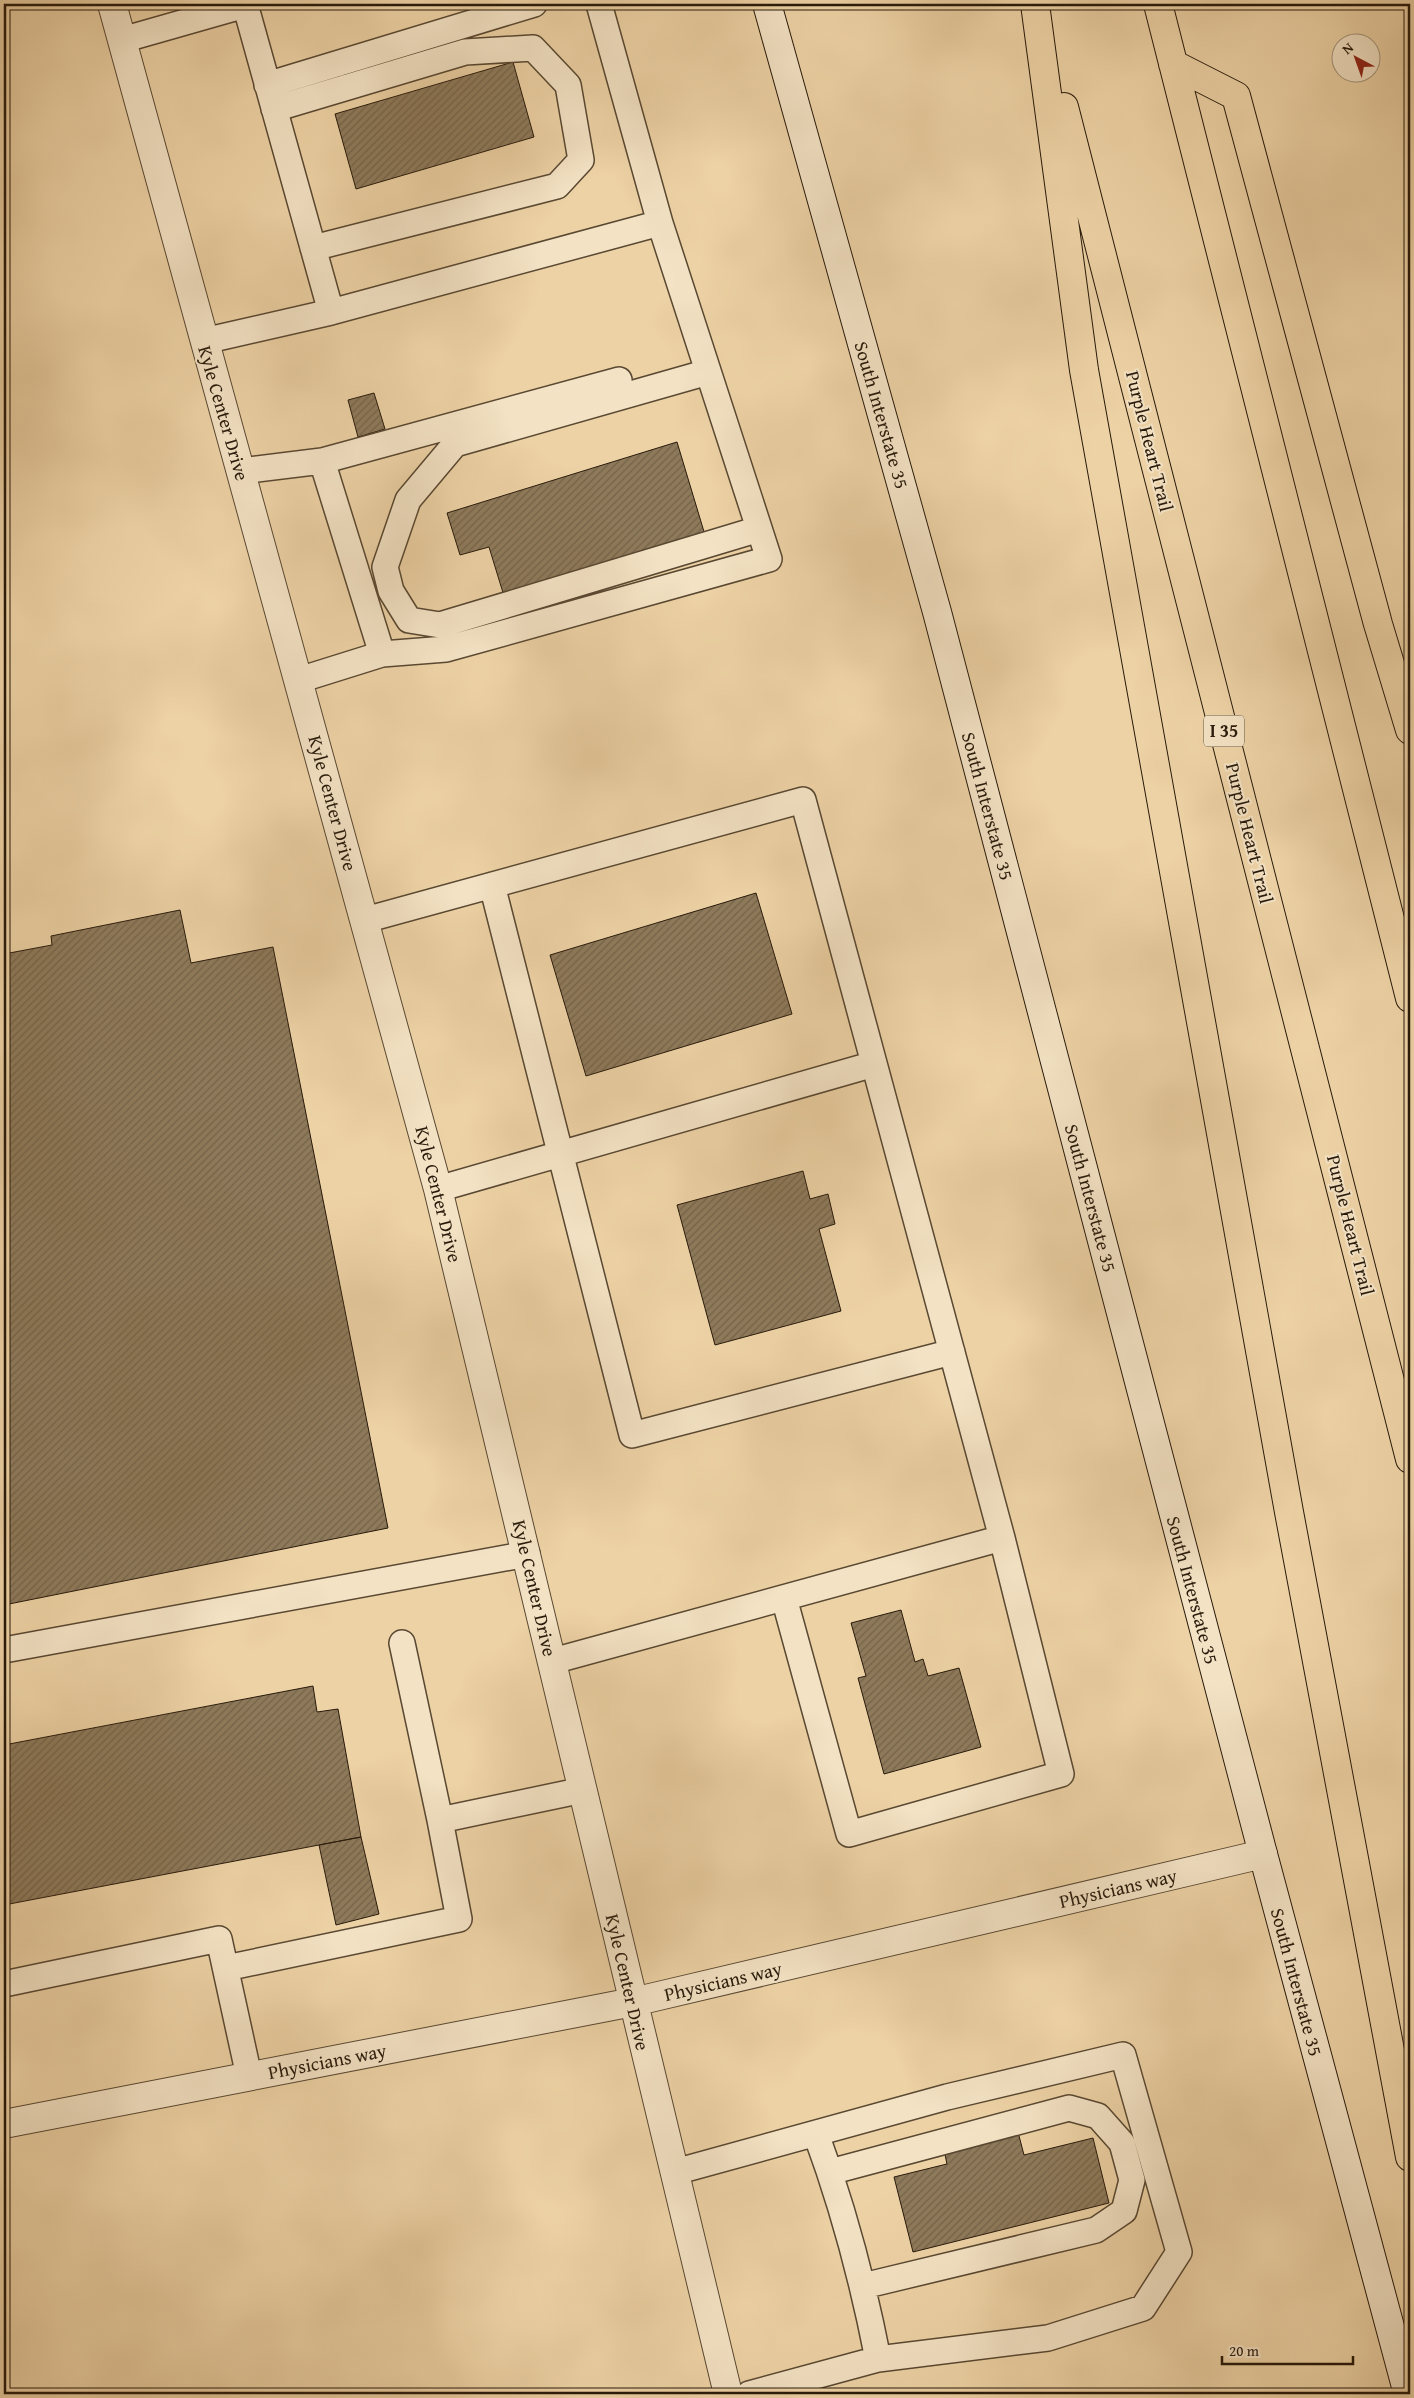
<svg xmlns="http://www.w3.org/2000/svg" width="1414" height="2398" viewBox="0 0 1414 2398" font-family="'Gentium Book Plus',serif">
<defs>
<pattern id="building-hatch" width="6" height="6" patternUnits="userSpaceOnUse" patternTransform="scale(1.25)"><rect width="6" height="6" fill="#8e7a5b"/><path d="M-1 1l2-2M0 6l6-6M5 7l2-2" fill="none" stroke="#746349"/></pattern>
</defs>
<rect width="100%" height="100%" fill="#edd2a5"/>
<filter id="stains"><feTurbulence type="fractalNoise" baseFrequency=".004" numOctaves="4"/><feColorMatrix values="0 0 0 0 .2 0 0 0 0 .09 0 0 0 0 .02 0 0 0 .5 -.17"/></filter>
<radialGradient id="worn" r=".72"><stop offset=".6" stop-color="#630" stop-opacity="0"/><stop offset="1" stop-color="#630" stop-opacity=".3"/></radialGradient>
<path fill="url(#building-hatch)" stroke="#281a0b" d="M513,62L534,137L356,189L335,114Z
M374,393L385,429L358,437L348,400Z
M677,442L705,535L504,596L489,547L460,555L447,513Z
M756,893L792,1014L586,1076L550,955Z
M180,910L191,963L273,947L388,1528L4,1605V954L52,945L51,936Z
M803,1171L810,1199L828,1194L835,1224L819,1229L841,1311L715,1345L677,1205Z
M901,1610L915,1662L923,1659L928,1676L959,1668L981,1747L884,1774L858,1678L866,1676L851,1623Z
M313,1686L317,1712L338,1709L361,1837L4,1905V1745Z
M361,1837L379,1914L336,1925L319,1845Z
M1018,2132L1024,2155L1093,2138L1109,2203L913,2252L894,2177L947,2164L944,2150Z"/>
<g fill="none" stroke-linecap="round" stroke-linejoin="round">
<g stroke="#594832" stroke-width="28">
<path id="lane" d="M245,4L331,312L660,223L599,4
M122,40L245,5
M267,85L534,4
M274,109L465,52L533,48L568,85L581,160L557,186L313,248
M204,341L331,312
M708,372L455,444L408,500L385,567L391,591L409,620L440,625L759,529
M322,461L619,380
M241,471L322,461L382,654
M299,680L382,654L446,649L769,559L660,223
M492,885L632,1435L952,1352
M365,920L803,800L1002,1538L553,1661
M438,1189L874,1064
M784,1598L849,1834L1061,1774L1002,1538
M4,1650L527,1554
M440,1820L583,1790
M226,1968L459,1919L440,1820L402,1643
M4,1984L219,1939L249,2076
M816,2134C843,2207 863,2282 878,2359
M675,2172L947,2097L1123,2055L1179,2252L1143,2308L1048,2338L878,2359L749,2394
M830,2172L1069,2108L1098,2116L1122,2143L1132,2180L1124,2211L1096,2230L863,2286"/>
</g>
<g stroke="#594832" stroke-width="30">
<path id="street" d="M112,4L438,1189L728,2394
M4,2124L633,2002L1263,1854"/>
</g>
<g stroke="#281a0b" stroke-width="30">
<path id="secondary" d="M767,4L937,612L1263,1854L1408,2394"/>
</g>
<g stroke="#281a0b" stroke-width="30">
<path id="highway" d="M1035,4L1084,370L1289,1512L1410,2157
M1158,4L1410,998
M1173,64L1236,96L1378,624L1410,730
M1064,107L1410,1459"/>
</g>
<use href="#lane" stroke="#f3e2c4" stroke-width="25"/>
<use href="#street" stroke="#f3e2c4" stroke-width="28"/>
<use href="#secondary" stroke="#f3e2c4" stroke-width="28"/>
<use href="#highway" stroke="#edd2a5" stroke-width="28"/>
</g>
<g text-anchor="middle" stroke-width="4" stroke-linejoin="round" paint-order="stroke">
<rect fill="#f3e2c4" stroke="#655642" stroke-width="1" x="1204" y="715.5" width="40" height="31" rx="4"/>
<g font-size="18" font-weight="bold" fill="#281a0b">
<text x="1224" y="737">I 35</text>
</g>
<g font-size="19" fill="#281a0b" stroke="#f3e2c4">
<text transform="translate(224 413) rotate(74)" y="7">Kyle Center Drive</text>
<text transform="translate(882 415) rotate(74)" y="7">South Interstate 35</text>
<text transform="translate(1150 441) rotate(76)" y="7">Purple Heart Trail</text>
<text transform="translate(333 803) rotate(75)" y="7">Kyle Center Drive</text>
<text transform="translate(988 806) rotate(75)" y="7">South Interstate 35</text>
<text transform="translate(1250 833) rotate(76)" y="7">Purple Heart Trail</text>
<text transform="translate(439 1194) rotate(76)" y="7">Kyle Center Drive</text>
<text transform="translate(1091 1198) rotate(75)" y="7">South Interstate 35</text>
<text transform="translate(1351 1225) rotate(76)" y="7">Purple Heart Trail</text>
<text transform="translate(535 1588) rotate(77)" y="7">Kyle Center Drive</text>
<text transform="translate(1193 1590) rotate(75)" y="7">South Interstate 35</text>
<text transform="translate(1118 1888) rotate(-13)" y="7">Physicians way</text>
<text transform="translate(723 1981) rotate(-13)" y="7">Physicians way</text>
<text transform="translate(628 1982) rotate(77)" y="7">Kyle Center Drive</text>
<text transform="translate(1297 1982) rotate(75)" y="7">South Interstate 35</text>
<text transform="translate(327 2061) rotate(-11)" y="7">Physicians way</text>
</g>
</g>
<rect width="1414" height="2398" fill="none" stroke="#edd2a5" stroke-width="20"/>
<rect x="5" y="5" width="1404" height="2388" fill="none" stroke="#281a0b" stroke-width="2.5"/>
<rect x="10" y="10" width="1394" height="2378" fill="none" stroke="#281a0b"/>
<g transform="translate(1356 58) rotate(319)"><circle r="24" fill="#f3e2c4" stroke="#a2927a"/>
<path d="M0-4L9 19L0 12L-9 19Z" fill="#8f2418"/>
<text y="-8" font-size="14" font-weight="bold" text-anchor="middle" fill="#281a0b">N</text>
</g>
<path d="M1222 2356v8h131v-8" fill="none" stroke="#281a0b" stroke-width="2.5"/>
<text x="1229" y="2356" font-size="15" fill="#281a0b" stroke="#f3e2c4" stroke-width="4" paint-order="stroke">20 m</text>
<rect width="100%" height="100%" filter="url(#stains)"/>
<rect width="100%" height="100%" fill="url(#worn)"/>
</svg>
